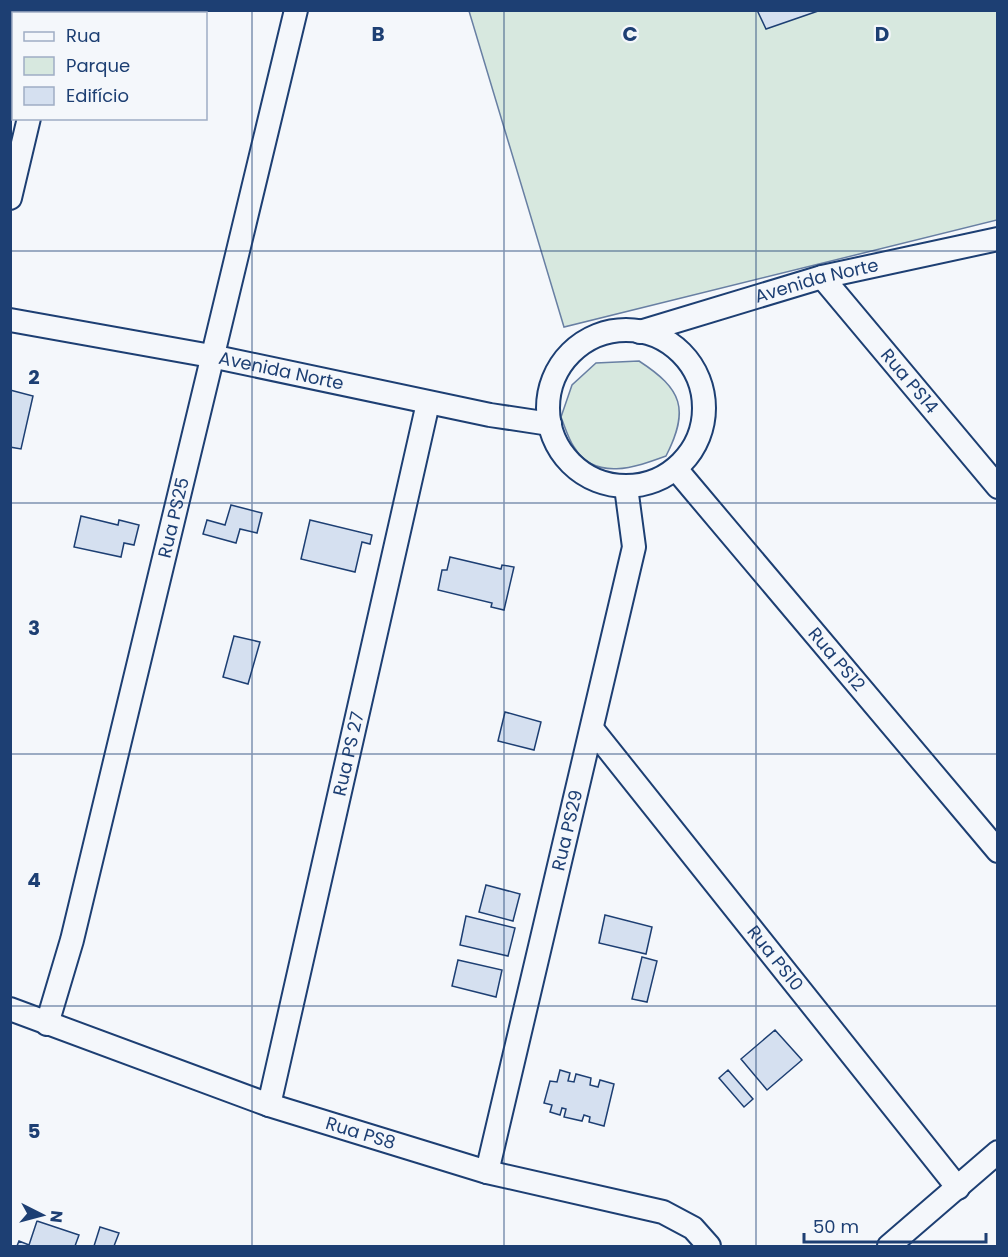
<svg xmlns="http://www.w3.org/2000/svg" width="1008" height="1257" viewBox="0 0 1008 1257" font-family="Poppins,sans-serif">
<rect width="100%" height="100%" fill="#f4f7fb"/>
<path fill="#d7e8df" stroke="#687fa3" stroke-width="1.5" d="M469,11H997V220L564,327Z
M639,361C682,389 690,409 666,456C636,467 595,482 574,447C568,438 565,427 561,417L572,385L596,363Z"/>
<path fill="#d5e0f0" stroke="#1d3f73" stroke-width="1.5" d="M757,10H821L766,29Z
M10,390L33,396L21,449L10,447Z
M231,505L262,513L257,533L240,529L236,543L203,534L207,520L225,525Z
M81,516L118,525L119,520L139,525L134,545L124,543L121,557L74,547Z
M310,520L372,535L370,544L362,542L355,572L301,559Z
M450,557L501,569L502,565L514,567L504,610L491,607L492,603L438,590L442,570H447Z
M234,636L260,642L248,684L223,677Z
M505,712L541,722L534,750L498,741Z
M486,885L520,894L513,921L479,912Z
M605,915L652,927L646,954L599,943Z
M466,916L515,928L508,956L460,945Z
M642,957L657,961L647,1002L632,999Z
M458,960L502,970L496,997L452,986Z
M775,1030L802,1060L767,1090L741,1059Z
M560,1070L570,1073L568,1081L574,1082L576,1074L591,1078L590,1085L598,1087L600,1080L614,1084L604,1126L589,1122L590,1117L584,1115L582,1121L564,1117L566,1109L562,1108L560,1115L550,1112L552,1105L544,1103L550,1081L557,1082Z
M728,1070L753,1099L744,1107L719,1078Z
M37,1221L79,1235L75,1246H17L19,1241L29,1245Z
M100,1227L119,1233L114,1246H94Z"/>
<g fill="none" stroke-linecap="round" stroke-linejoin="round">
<g stroke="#1d3f73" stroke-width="26">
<g id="street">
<path d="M53,14L54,10"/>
<path d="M10,198L29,118"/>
<path id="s1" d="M822,277L998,487"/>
<path id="s2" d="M10,320L211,356L490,415L550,424"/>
<circle cx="626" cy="408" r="78"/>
<path id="s3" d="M640,332L822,277L998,239"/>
<path id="s4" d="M676,469L998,851"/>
<path id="s5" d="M593,730L958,1188"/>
<path id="s6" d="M10,1009L269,1105L487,1172L663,1212L693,1228L709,1246"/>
<path id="s7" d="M47,1024L72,940L296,10"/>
<path id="s8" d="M269,1105L428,403"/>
<path id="s9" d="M487,1172L634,547L626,487"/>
<path d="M889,1246L998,1152"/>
</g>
</g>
<use href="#street" stroke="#f4f7fb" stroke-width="22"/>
</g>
<path fill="none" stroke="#1d3f73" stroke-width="1.5" stroke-opacity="0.55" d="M252,10V1246M504,10V1246M756,10V1246M10,251H998M10,503H998M10,754H998M10,1006H998"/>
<g text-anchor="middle" stroke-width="4.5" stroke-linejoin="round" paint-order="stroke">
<g font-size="18" fill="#1d3f73" stroke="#f4f7fb">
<text dy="6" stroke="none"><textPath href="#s3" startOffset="184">Avenida Norte</textPath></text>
<text dy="6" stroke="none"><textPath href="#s2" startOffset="276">Avenida Norte</textPath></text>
<text dy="6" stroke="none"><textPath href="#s1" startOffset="136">Rua PS14</textPath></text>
<text dy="6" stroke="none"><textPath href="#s7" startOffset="522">Rua PS25</textPath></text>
<text dy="6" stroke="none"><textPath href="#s4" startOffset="249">Rua PS12</textPath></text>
<text dy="6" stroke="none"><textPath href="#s8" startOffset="360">Rua PS 27</textPath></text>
<text dy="6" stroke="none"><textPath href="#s9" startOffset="351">Rua PS29</textPath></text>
<text dy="6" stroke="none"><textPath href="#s5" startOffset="292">Rua PS10</textPath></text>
<text dy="6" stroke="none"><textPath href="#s6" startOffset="372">Rua PS8</textPath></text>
</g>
</g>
<g font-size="20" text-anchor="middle" font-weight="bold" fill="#1d3f73" stroke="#f4f7fb" stroke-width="4.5" stroke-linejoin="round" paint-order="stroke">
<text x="378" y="41">B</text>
<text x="630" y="41">C</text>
<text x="882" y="41">D</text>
<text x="34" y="384">2</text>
<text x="34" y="635">3</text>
<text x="34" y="887">4</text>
<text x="34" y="1138">5</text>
</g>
<rect width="1008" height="1257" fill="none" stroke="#1d3f73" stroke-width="24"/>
<rect x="12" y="12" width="195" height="108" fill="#f4f7fb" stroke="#9eadc5" stroke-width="1.5"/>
<rect x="24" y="32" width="30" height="9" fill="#f4f7fb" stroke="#9eadc5" stroke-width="1.5"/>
<text x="66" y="42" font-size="18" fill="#1d3f73">Rua</text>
<rect x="24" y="57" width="30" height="18" fill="#d7e8df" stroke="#9eadc5" stroke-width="1.5"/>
<text x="66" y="72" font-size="18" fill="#1d3f73">Parque</text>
<rect x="24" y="87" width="30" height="18" fill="#d5e0f0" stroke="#9eadc5" stroke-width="1.5"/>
<text x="66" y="102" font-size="18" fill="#1d3f73">Edifício</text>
<g transform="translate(42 1215) rotate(96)" stroke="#f4f7fb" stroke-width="4.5" paint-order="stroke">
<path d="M0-4.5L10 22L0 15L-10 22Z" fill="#1d3f73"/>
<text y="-9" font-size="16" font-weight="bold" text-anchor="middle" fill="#1d3f73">N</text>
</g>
<path d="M804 1233v9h182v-9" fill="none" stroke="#1d3f73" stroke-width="3"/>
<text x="813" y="1233" font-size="18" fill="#1d3f73" stroke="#f4f7fb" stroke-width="4.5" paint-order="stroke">50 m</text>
</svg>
